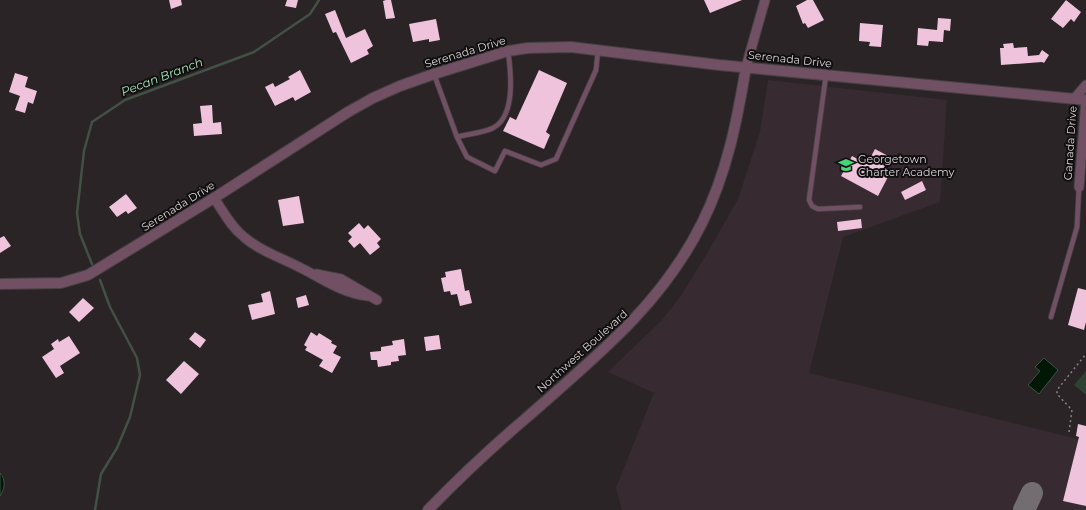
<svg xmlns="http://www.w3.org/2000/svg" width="1086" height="510" viewBox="0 0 1086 510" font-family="Montserrat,sans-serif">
<rect width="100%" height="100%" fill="#2a2427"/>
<path fill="#372b31" d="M768,80L947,100L940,202L843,237L809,373L1086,441V510H622L616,488L654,393L608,372L662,320L680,297L708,252L738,199L760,132Z"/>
<path fill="#2e4233" d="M1086,371V395L1074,385Z"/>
<path fill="#011807" stroke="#425045" d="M1044,358L1058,370L1039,394L1028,385L1040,371L1035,367Z
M0,473C6,479 5,489 0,496Z"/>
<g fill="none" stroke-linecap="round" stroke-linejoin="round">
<path stroke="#425045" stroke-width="2.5" d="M92,264L80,234L77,213L84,151L92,122L125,100L254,52L310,14L319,0
M95,510L101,474L117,448L130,417L140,375L137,358L110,307L100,280"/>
<path stroke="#726d70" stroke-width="22" d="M1024,510L1032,493"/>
</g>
<path fill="#eec3db" d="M169,0H181L182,5L171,9Z
M287,0H298L296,8L285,6Z
M386,0H391L395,18L386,19L383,1Z
M704,0H742L710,13Z
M807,0H813L824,20L808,28L805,23L803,24L796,6Z
M1066,0L1081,12L1074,22L1071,19L1063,28L1051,19Z
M335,10L346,38L365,29L373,46L367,50L369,54L351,63L336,32L333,33L325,14Z
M938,18L951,19L950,31L944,30L943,42L929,41L928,46L917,45L918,28L937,30Z
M436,19L440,40L429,42V39L413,42L409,24Z
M860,23L883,25L881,47L869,46L870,42L859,41Z
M1013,43L1014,48L1027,47L1028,56L1039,55L1042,50L1049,55L1044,63L1042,62L1001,65L1000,48H1004L1003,44Z
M300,70L311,92L295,101L293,97L275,106L265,87L273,83L275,87L290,79L288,77Z
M539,70L567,83L546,132L550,135L544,149L503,131L510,117L516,120Z
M15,73L28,77L25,87L37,91L33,104L28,102L25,113L15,110L20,96L9,92Z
M212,105L213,123L221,122L222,134L194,136L193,124L202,123L200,106Z
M875,149L890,157L882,172L889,175L878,196L841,176L852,156L867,164Z
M922,181L926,190L905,200L901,192Z
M126,194L137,208L128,214L126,211L117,217L109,207Z
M299,196L304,223L283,226L278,200Z
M861,219L862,228L838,231L837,222Z
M359,223L364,229L368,225L381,239L377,243L380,247L370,255L360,243L354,248L348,241L352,237L348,233Z
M4,236L11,246L0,253V238Z
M461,269L465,291L469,290L472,303L460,306L457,294L451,295L450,291L444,292L441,278L446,277L445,272Z
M1078,288L1086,290V322L1084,330L1068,325Z
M270,291L275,314L252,320L248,305L263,302L261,294Z
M306,295L309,305L298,308L296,298Z
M83,298L94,308L79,322L69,312Z
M195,332L206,340L200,348L189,339Z
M311,332L317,336L319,333L332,341L331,343L337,346L333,353L341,357L332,373L319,366L323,360L305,350L307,347L304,345Z
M439,335L441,349L426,351L424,337Z
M69,336L80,353L60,366L64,373L56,378L42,357L54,349L51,344L58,339L59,342Z
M404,339L406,355L398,356L399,361L391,362V365L378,367L377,360H371L370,352L381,351V347L393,345L392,341Z
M184,361L199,374L181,394L166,380Z
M1078,424L1086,426V506L1063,501L1079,437L1076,436Z"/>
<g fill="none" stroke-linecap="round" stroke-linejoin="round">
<g stroke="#464043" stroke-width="6">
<path id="service" d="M434,74L457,137C468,134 483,133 493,128C516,116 511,73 508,51
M826,75L809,200L812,206L818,209L860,207
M457,137L467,157L495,171L505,151L541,165L556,159L596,70L598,50
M1051,317L1077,227L1079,187"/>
</g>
<g stroke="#464043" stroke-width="11">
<path id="minor" d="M746,67L765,0
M1074,99L1086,85
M1079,187L1086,100
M214,198C223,211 231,227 244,237C260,251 282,258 301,268C323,279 342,293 368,296
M316,274L341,279L377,300"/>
</g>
<g stroke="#464043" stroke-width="12">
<path id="tertiary" d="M0,284L61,283L88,275L214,198L348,112L373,98L400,86L434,74L508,51L528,48L571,47L719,65L1086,100
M428,510C459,478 491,448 525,419C593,359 661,306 702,223C727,173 737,121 746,67"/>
</g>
<path stroke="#878385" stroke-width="1.5" stroke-dasharray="2 3" stroke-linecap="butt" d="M1069,432L1072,410L1057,394V390L1086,354"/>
<use href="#service" stroke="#715063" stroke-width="4.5"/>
<use href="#minor" stroke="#715063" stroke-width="9"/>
<use href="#tertiary" stroke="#715063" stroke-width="10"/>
</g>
<defs>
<g id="school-bare" transform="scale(1.2)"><path d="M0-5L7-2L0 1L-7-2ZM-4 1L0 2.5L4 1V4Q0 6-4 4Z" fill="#44d77a" stroke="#110e10" stroke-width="2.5" paint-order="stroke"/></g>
</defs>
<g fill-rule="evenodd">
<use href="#school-bare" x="846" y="165"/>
</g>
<g text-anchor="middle" stroke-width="4" stroke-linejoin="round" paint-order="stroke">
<g font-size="11" fill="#d8d4d6" stroke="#110e10">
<text transform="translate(465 52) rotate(-17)" y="4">Serenada Drive</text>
<text transform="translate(790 59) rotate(6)" y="4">Serenada Drive</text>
<text transform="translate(1070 143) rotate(-86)" y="4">Ganada Drive</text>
<text transform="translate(178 206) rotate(-32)" y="4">Serenada Drive</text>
<text transform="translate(582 351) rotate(-42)" y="4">Northwest Boulevard</text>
</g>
<g font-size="11" fill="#d8d4d6" stroke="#110e10" text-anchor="start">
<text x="858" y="163">Georgetown<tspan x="858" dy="13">Charter Academy</tspan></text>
</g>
<g font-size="12" font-style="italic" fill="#a8e4b7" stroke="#110e10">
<text transform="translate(162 77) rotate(-21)" y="4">Pecan Branch</text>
</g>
</g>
</svg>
